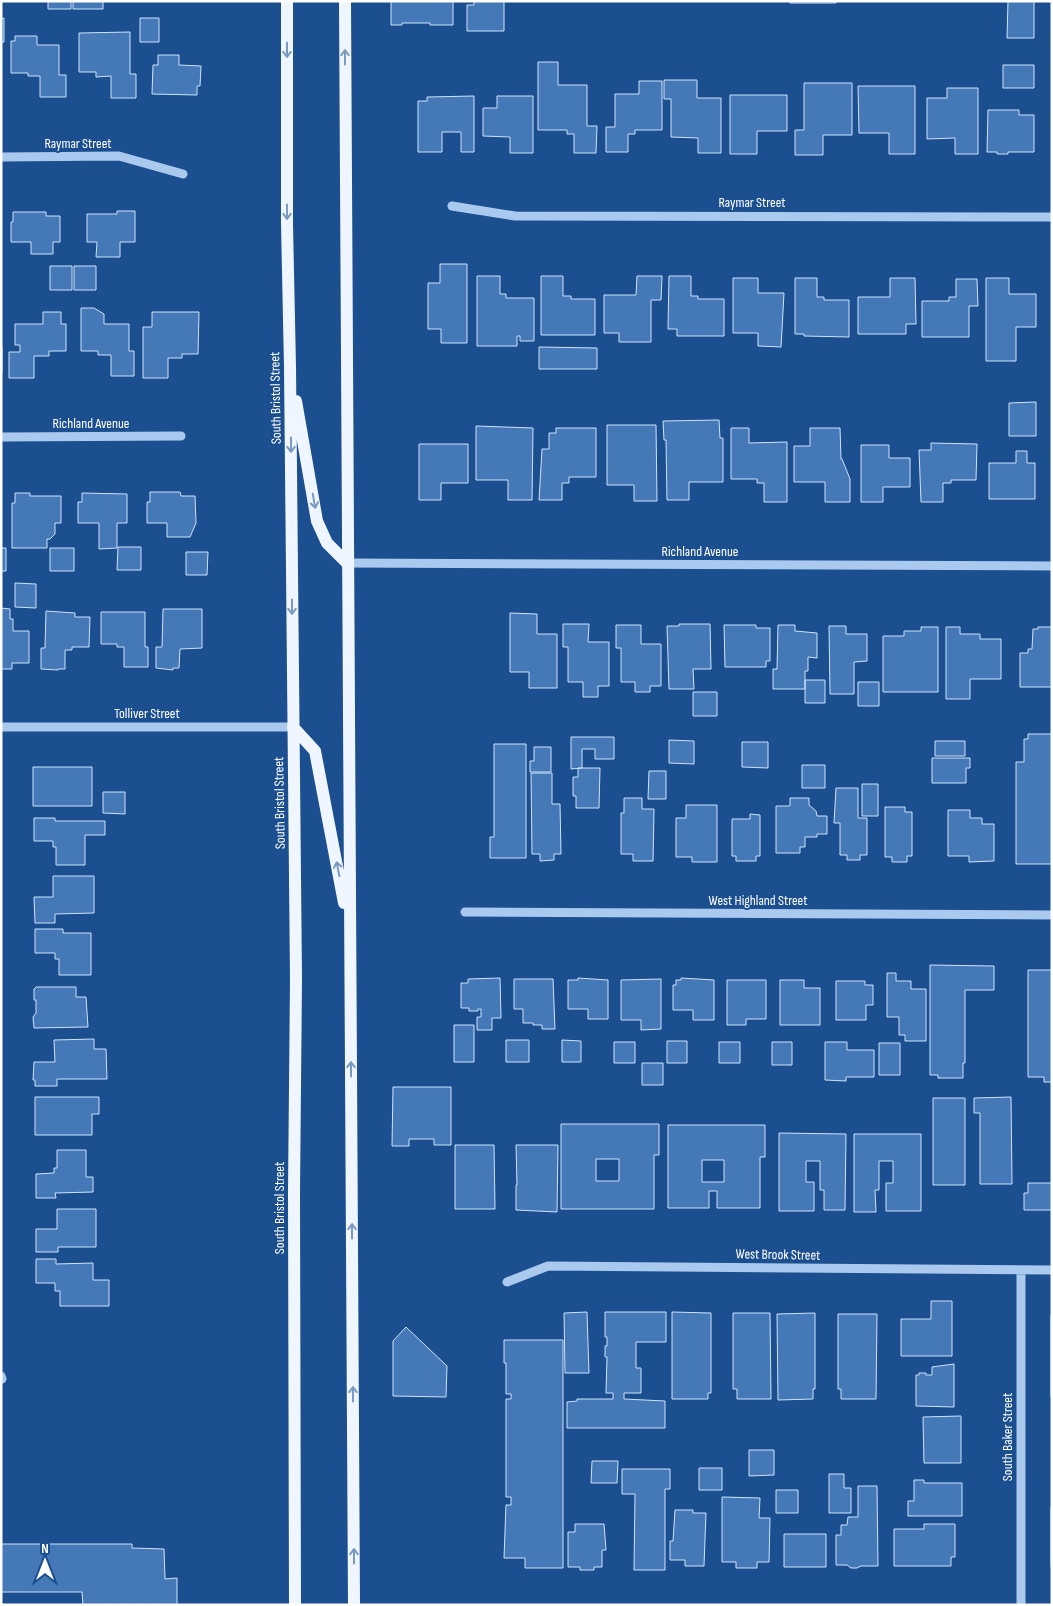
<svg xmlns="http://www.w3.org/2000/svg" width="1053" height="1606" viewBox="0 0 1053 1606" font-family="'Sofia Sans Condensed',sans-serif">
<rect width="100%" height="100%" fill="#1b4f8f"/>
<path fill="#4478b7" stroke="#cfe3fa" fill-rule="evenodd" d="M48,1H71V9H48Z
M73,1H103V9H73Z
M391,1H453V25H430V23H402V25H391Z
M474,1H504V31H467V5H474Z
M790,1H836V3H790Z
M1008,1H1034V38H1007Z
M4,18V42H1V19Z
M140,18H159V42H140Z
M130,32V74H136V98H111V76L96,77V72H79V33Z
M15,36H37V45H59V75H66V97H40V76H28V73H11V41H15Z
M158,55H179V65L201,66L200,86H197V95L152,94L153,65H158Z
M538,62H558V85H587V126H597L596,153H574V134H567V130H538Z
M1003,65H1034V88H1003Z
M664,80H697V98H721V153H698V138L671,137V99H664Z
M639,81H662V130H635V134H628V152H606V127H615V94H639Z
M804,83H852V135H823V155H795V130H804Z
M858,86H915V154H889V133H859Z
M947,88H978V154H955V138L927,139V98H947Z
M730,95H787V131H757V154H730Z
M474,96V152H461V132H442V152H418V101H427V97Z
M497,96H533V153H510V137L483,136V108H497Z
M988,110H1019V115H1034V152H1008V154H997V152H987Z
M117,211H135V242H120V257H96L97,242H87V214H117Z
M13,212H46V216H60V242H53V254H31V242H11V222H13Z
M440,264H467V343H441V329H428V283H440Z
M50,266H72V290H50Z
M74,266H96V290H74Z
M477,276H500V294H506V298H534V341H520V336H517V346H477Z
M541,276H563V296H571V299H595V335H541Z
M637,276H662L661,300H651V342H619V333H604V295H636Z
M669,276H691V296H698V299H724V336H677V329H668Z
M733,278H758V293H784L781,347L758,346V333H733Z
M795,278H817V297H824V300H849V337L804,336V334H795Z
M890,278H915L916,324H906V334H858V297H890Z
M986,278H1009V294H1036V327H1016V361H986Z
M956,279H977L978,306H969V337H922V301H949V297H956Z
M81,308H94L104,314V324H129V351H134V376H111V355H98V351H81Z
M43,312H61V324H66V351H49V356H34V378H9V352H20V345H15V324H43Z
M152,312H199L198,354H182V358H168V378H143V327H152Z
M1,347H2V373H1Z
M539,347L597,348V369H539Z
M1036,402V436H1009V403Z
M719,420L720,438H723V482H689V500H667L666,440H664L663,421Z
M607,425H656L657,501H634V485H607Z
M476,426L533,428L532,500H508V480H476Z
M556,428H596V477H569V483H562V500H539L542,449H549V433H556Z
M731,428H749V443L787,442V502H764V483H757V479H731Z
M810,428H840L841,459H842L850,479V502H825V482H794V446H810Z
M931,443L977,444L976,480H951V483H943V502H921L919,450H931Z
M419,444H468V483H441V500H419Z
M861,445H889V458H910V487H883V502H861Z
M1016,451H1027V463H1035V499H989V463H1016Z
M150,492H180L181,496H195L196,523L190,537H167V523H147V502H150Z
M15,493H30V496H61V523H55V534L50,539H47V548H12V503H15Z
M82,493L127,494V523H117V548L99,549V523H78V502H82Z
M118,547H141V570H117Z
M1,548H6V571H1Z
M50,548H74V571H50Z
M186,552H208L207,575H186Z
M15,583L36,584V608L15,607Z
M1,608L10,609V619H13V631H29V663H12V669H1Z
M163,609H202V648L180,649L179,668H173V670L156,668V647H162Z
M46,611L75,613V617H90L89,647H72V650H65V669H58V670L41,669V648H45Z
M101,612H145V647H148V667H124V647H117V644H101Z
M510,613L537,614V634H557V688H529V672H510Z
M563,624H589L588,642H609V686H598V697H583V682H568V647H563Z
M679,624H710L711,669H693L694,689H669L667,626H679Z
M616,625H641V644H661V686H650V692H635V682H621V648H616Z
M724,625H756V628H770V661H766V667H725Z
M778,625H795V631L817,633V658L808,657V671H805V689H773V669H777Z
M829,626H846V634H867V661L854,662V694H830Z
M921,627H938V692H883V636H904V631H921Z
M946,627H960V634H980V639H1001V679H970V699H946Z
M1038,627H1052V687H1020V653H1028V649H1032L1033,629H1038Z
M805,680H825V703H805Z
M858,682H879V706H858Z
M693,692H717V716H693Z
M1028,734H1052V864H1016V762H1024V739H1028Z
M571,737H614V759H595V749H582V768L571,769Z
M669,740L694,741V764L669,763Z
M935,741H965V756H935Z
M742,742H768V768L742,767Z
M494,744H526V858H490V837H494Z
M534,747H551V772H530V761H534Z
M932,758H970V768H966V783H932Z
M802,765H825V788H802Z
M33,767H92V806H33Z
M578,768H600L599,808H576V796H573V777H578Z
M649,771H666V799H648Z
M531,773H552V804H560L561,854H554V860L540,861V854H532Z
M862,784H878V816H862Z
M836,788H858V818H867V855H860V860H847V855H840V823H834Z
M103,792H125V814L103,813Z
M624,798H642V809H654L653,861H633V854H621V813H624Z
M790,798H809V805L816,811L817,816H827V834H817V837H805V847H800V853H776V806H790Z
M686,805H717V862H692V857H676V818H686Z
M885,807H905V812H912V856H907V862H892V857H885Z
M948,810H970V818H982V824H994V861L969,862V856H948Z
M750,814L760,815V856H756V861H736V856H732V819H750Z
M34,818H55V821H105V835H85V865H56V847H53V841H34Z
M53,876H94V913L55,914V923H35L34,897H53Z
M35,929H63V933H91V975H59V959H55V953H35Z
M930,965L994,966V990H965V1063H963V1078H938V1075H930Z
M1028,970H1052V1082H1044V1077H1028Z
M887,973H896V981H911V989H926V1041H905V1035H899V1017H887Z
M500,978L501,1018H492V1030H477V1017H481V1009H478V1011H469V1008H461V983H468V979Z
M578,978L608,980V1019H588V1009H568V980H578Z
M681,978L714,980V1020H693V1010H673V985H676V980H681Z
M514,979H553L555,1029H542V1025H533V1023H523V1009H514Z
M661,979V1029L641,1030V1020H621V980Z
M727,980H766V1019H746V1025H727Z
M780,980H804V988H820V1025H780Z
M836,981H865V985H873V1005H866V1020H836Z
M36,987H76V997H86L88,1027L34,1028L33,1017L36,1013V1000H34V989Z
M454,1025H474V1062H454Z
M94,1039V1049H106L107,1079H57V1086H35V1080H33L34,1062H55L54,1040Z
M506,1040H529V1062H506Z
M562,1040L581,1041V1062H562Z
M667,1041H687V1063H667Z
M614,1042H635V1063H614Z
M719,1042H740V1063H719Z
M772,1042H792V1065H772Z
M825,1042H847V1050H874V1077H846V1081L825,1080Z
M879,1043H900V1075H879Z
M642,1063H663V1085H642Z
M393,1087H451V1145H434V1139H409V1146H392Z
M35,1097H99V1114H92V1135H35Z
M1011,1097L1012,1184H980V1113H974V1098Z
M933,1098H965V1185H933Z
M561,1124H659V1155H654V1209H561ZM596,1159H619V1181H596Z
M668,1125H765V1157H760V1208H717V1191H709V1208H668ZM702,1160H724V1182H702Z
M779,1133L846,1134L845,1210H824V1190H820V1161H806V1182H814V1211H779Z
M854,1134H921V1211H886V1183H893V1161H879V1190H875L876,1212H854Z
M455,1145H494L495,1209H455Z
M516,1145H558L557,1212L516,1210V1185H517Z
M57,1150H86V1177H93V1192L55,1193L56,1198H36V1174L54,1173V1168H57Z
M1028,1183H1052V1210H1024V1193H1028Z
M57,1209H96V1247H58V1252H36V1229H57Z
M36,1259H56V1264L93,1263V1280H109V1306H60V1291H55V1283H36Z
M931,1301H952V1356H901V1319H931Z
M587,1312L589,1373H565L564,1313Z
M605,1312H666V1342H636V1368H641V1393H624V1399L665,1401V1428H567V1402L577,1401V1399H613V1393H606L607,1357H605V1346H607V1337H605Z
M672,1312L711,1313V1393H708V1399H672Z
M733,1313H770L771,1399H737V1389H733Z
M815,1313V1389H813V1399L778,1400L777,1314Z
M838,1314H877L876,1399H841V1389H838Z
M1051,1315H1052V1397H1051Z
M406,1327L447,1366L446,1397L393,1396V1341Z
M504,1340H563V1568H525V1558H504L506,1505H511V1497H506V1399H511V1394H506V1363H504Z
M954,1364V1407L916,1406V1375H919V1373H926V1375H932V1367Z
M961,1416V1463H924L923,1417Z
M749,1450H774V1475L749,1476Z
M592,1461H618L617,1483H591Z
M699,1468H722V1490H699Z
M622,1469H670V1489H665V1570H634L635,1494H622Z
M829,1474H844V1488H851V1513H829Z
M914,1480H924V1483H962V1516H908V1501H914Z
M858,1486H877L878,1566H861L857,1568H851L847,1565H836V1535H841V1525H847L848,1517H858Z
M776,1490H798V1513H776Z
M722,1497L760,1498L759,1518H770L769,1562H757V1568H736V1562H722Z
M1051,1507H1052V1567H1051Z
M675,1510H693V1513H706L704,1566H685V1560H670V1541H673Z
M575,1524H604L606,1550H602V1567H594V1570H580V1567H568V1532H575Z
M924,1524H955V1557H951V1566H894V1529H924Z
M784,1534H826V1567H784Z
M1,1544H132V1548L164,1549L165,1579L177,1578V1605H83L82,1592H1Z"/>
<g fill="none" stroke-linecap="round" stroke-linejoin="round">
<path stroke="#a9c9ee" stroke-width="9" d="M1,157L119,156L183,174
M452,206L515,216L1052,217
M1,437L181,436
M347,563L1052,566
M1,727H293
M465,912L1052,915
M1021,1270V1605
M507,1282L548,1266L1052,1270
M1,1376L2,1379"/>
<path stroke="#f0f6ff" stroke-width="12" d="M287,1V224L290,367L296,979L294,1193L295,1605
M345,1L354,1605
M296,401L317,521L327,543L347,563
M293,727L315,751L344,903"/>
</g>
<defs><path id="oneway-shaft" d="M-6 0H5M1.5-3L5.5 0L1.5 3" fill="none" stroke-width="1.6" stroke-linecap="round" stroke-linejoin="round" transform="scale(1.25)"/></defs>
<g stroke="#7b9ac1">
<use href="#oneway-shaft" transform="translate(287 50) rotate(90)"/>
<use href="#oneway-shaft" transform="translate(345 57) rotate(-90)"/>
<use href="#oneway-shaft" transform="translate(287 212) rotate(90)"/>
<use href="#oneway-shaft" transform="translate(291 445) rotate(90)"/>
<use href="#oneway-shaft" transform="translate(314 501) rotate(80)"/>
<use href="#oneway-shaft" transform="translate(292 607) rotate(90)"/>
<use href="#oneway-shaft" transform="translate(338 869) rotate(-101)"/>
<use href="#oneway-shaft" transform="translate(351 1069) rotate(-90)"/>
<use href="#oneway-shaft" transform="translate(352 1231) rotate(-90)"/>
<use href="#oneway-shaft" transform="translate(353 1394) rotate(-90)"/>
<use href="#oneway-shaft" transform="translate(354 1556) rotate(-90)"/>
</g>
<g text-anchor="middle" stroke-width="4" stroke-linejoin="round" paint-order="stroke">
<g font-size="14" fill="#fff" stroke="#1b4f8f">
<text x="78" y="148">Raymar Street</text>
<text x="752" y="207">Raymar Street</text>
<text transform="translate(275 398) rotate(-91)" y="5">South Bristol Street</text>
<text x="91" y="428">Richland Avenue</text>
<text x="700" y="556">Richland Avenue</text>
<text x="147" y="718">Tolliver Street</text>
<text transform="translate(279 803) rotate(-91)" y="5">South Bristol Street</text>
<text x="758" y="905">West Highland Street</text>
<text transform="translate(279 1208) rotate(-90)" y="5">South Bristol Street</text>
<text transform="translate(778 1254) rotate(1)" y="5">West Brook Street</text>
<text transform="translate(1007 1437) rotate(-90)" y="5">South Baker Street</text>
</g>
</g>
<rect width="1053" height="1606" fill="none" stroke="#ffffff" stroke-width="5"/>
<g transform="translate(45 1561)" stroke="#1b4f8f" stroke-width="4" paint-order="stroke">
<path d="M0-4L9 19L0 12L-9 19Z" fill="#ffffff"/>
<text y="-8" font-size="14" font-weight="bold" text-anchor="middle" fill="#ffffff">N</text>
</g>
</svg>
